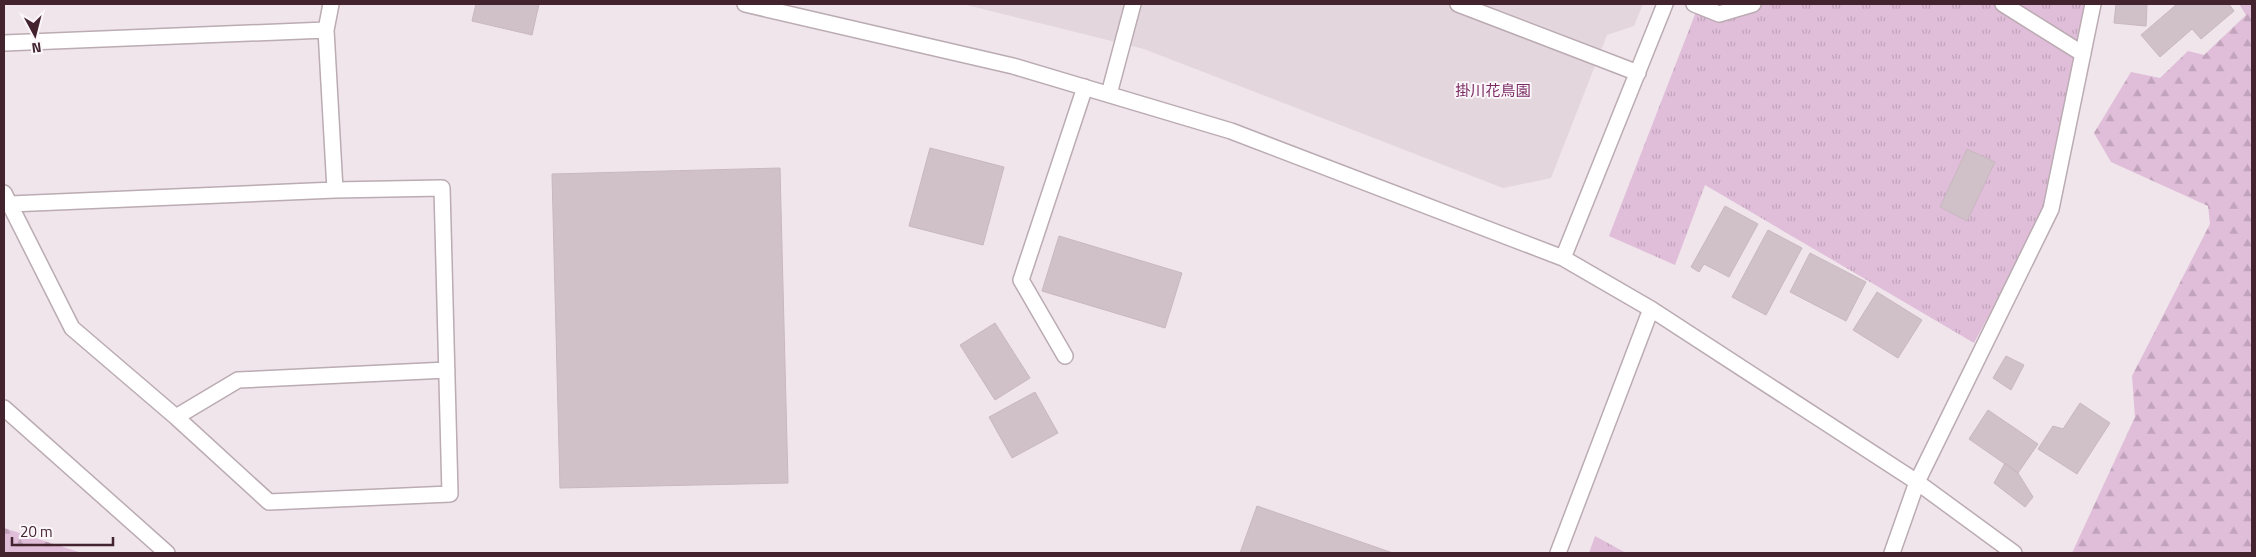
<svg xmlns="http://www.w3.org/2000/svg" width="2256" height="557" viewBox="0 0 2256 557" font-family="'Titillium Web','Noto Sans JP',sans-serif">
<defs>
<pattern id="grass-tufts" width="24" height="20" patternUnits="userSpaceOnUse" patternTransform="scale(1.25)"><rect width="24" height="20" fill="#e0beda"/><path d="M3 7l-1-3M5 7V3M7 7l1-3M15 17l-1-3M17 17v-4M19 17l1-3" fill="none" stroke="#c1a3bb"/></pattern>
<pattern id="forest-firs" width="22" height="20" patternUnits="userSpaceOnUse" patternTransform="scale(1.25)"><rect width="22" height="20" fill="#e0beda"/><path d="M5 1l3.5 6h-7zM16 11l3.5 6h-7z" fill="#c1a3bb"/></pattern>
</defs>
<rect width="100%" height="100%" fill="#efe5ea"/>
<path fill="#e3d6dd" d="M963,4H1643L1634,26L1607,35L1551,178L1503,188L1144,49Z"/>
<path fill="url(#grass-tufts)" d="M1699,4H2084L2045,211L1974,343L1705,185L1675,265L1609,236Z
M1595,536L1626,553H1589Z"/>
<path fill="url(#forest-firs)" d="M2239,4H2252V553H2072L2135,417L2132,376L2210,224L2208,206L2111,162L2094,133L2131,72L2160,78L2188,51L2204,55L2246,15Z
M4,528L82,553H4Z"/>
<path fill="#d0c1c9" stroke="#c9b7c0" d="M476,4H539L532,35L472,21Z
M2116,4H2147L2146,26L2114,23Z
M2177,4H2229L2234,11L2201,39L2192,29L2160,57L2141,35Z
M930,148L1004,167L983,245L909,226Z
M1967,149L1995,162L1967,221L1940,207Z
M780,168L788,483L560,488L552,174Z
M1725,206L1758,224L1729,277L1704,264L1699,272L1691,267Z
M1768,230L1802,248L1766,315L1732,297Z
M1059,236L1182,273L1165,328L1042,291Z
M1810,253L1866,282L1846,321L1790,292Z
M1877,292L1922,320L1898,358L1853,330Z
M995,323L1030,378L995,400L960,345Z
M2006,356L2024,365L2011,390L1993,378Z
M1035,392L1058,433L1012,458L989,417Z
M2080,403L2110,423L2077,474L2038,449L2053,426L2063,429Z
M1988,410L2038,444L2018,473L1969,439Z
M2005,463L2018,473L2033,497L2025,507L1994,483Z
M1257,506L1393,553H1240Z"/>
<g fill="none" stroke-linecap="round" stroke-linejoin="round">
<g stroke="#bbabb2" stroke-width="18">
<path id="minor" d="M331,4L326,30L335,190
M745,4L1013,66L1231,131L1563,258L1651,309L1917,482L2014,553
M1458,4L1638,73
M1694,4L1719,14L1753,4
M2003,4L2083,54
M4,43L326,30
M1109,94L1133,4
M4,193L72,328L176,417L269,502L450,494L442,188L335,190L10,204
M1563,258L1665,4
M1065,356L1021,280L1085,87
M4,408L167,553
M176,417L238,380L447,370
M1558,553L1651,309
M1892,553L1917,482L2051,209L2093,4"/>
</g>
<use href="#minor" stroke="#fff" stroke-width="15"/>
</g>
<g text-anchor="middle" stroke-width="4" stroke-linejoin="round" paint-order="stroke">
<g font-size="15" fill="#7b2b64" stroke="#fbf6f9">
<text x="1493" y="96">掛川花鳥園</text>
</g>
</g>
<rect width="2256" height="557" fill="none" stroke="#42232e" stroke-width="10"/>
<g transform="translate(35 35) rotate(173)" stroke="#fbf6f9" stroke-width="4" paint-order="stroke">
<path d="M0-4L9 19L0 12L-9 19Z" fill="#42232e"/>
<text y="-8" font-size="14" font-weight="bold" text-anchor="middle" fill="#42232e">N</text>
</g>
<path d="M12 537v8h101v-8" fill="none" stroke="#42232e" stroke-width="2.5"/>
<text x="20" y="537" font-size="15" fill="#42232e" stroke="#fbf6f9" stroke-width="4" paint-order="stroke">20 m</text>
</svg>
